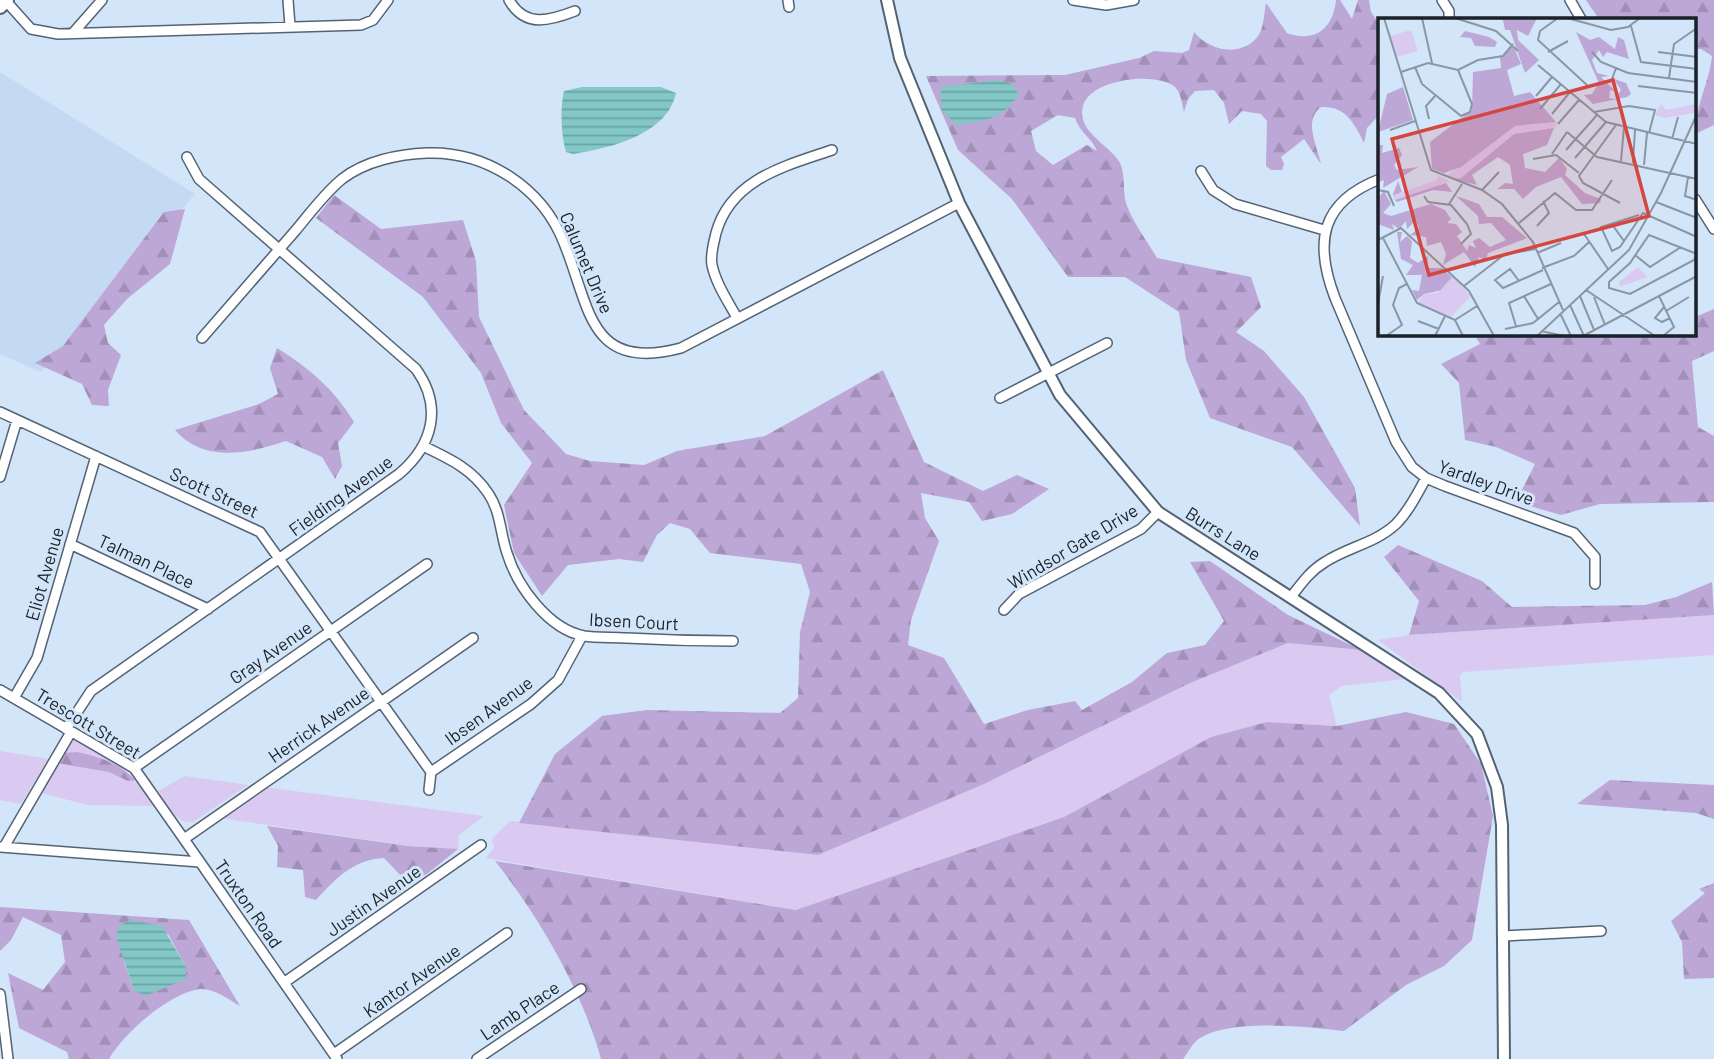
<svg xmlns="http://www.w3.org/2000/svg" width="1714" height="1059" viewBox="0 0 1714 1059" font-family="Barlow,sans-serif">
<defs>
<pattern id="forest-firs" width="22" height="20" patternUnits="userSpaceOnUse" patternTransform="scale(1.75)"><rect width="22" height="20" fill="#bca7d6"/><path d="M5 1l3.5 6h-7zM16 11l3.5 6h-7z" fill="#a18fb8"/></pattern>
<pattern id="water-rules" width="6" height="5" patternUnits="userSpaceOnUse" patternTransform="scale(1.75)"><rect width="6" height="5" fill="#83c8c7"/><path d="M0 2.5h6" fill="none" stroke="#6aa2a2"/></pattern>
</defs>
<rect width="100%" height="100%" fill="#d3e5f8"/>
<path fill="#c4daf3" d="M0,72L195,194L41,372L0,354Z"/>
<path fill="#dac9f1" d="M1714,615V655L1463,672L1460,676L1462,702L1378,640L1409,635Z
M1288,643L1361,650L1404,679L1342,686L1329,695L1337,726L1267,722L1211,737L1064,817L796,910L486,858L494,848L492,839L510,821L818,855L984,784L1188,684Z
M71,736L120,764L156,806L88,805L41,793Z
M0,751L48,759L21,804L0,800Z
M185,776L248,785L193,822C175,824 167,804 158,791Z
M264,787L484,816L459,835L458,849L408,846L220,818Z"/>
<path fill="url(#forest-firs)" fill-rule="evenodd" d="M1336,0H1340L1352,19L1358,0H1369L1371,12L1380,25V114L1367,128L1364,143C1354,122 1345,106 1321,107C1303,120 1317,146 1321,164L1304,139L1281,157L1284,164L1282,170H1271L1266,166L1267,121L1261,114L1242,111L1229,124L1224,103L1214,90L1195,91L1188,99L1184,112C1182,104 1181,93 1175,87C1156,71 1090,79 1083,106C1076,132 1110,145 1120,163C1126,176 1122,193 1127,206C1134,224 1147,241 1157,258L1251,277L1261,307L1236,332L1264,351L1304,397L1355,488L1360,526L1292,447L1210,418L1186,360L1179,312L1125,277H1068L1012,199L958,150L926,76L1065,75L1139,58L1154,51L1182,53L1189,50L1194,32C1209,51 1242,58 1258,36C1264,28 1264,12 1266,3L1287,33C1315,43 1333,29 1336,0ZM1058,115L1075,118C1080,133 1092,138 1097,151L1087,145L1053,165L1036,151L1031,131Z
M1586,0H1714V125L1695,134C1695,106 1709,84 1712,56L1701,49H1695V19H1599Z
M334,195L381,229L463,220L476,261L479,317L524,410L566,454L590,461L644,465L677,451L765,436L883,370L924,462L983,491L1017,475L1049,489L1012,514L982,521L969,502L921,493L925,518L939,541L911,620L908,645L944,658L984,724L1028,710L1075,701L1082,710L1132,682L1167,653L1205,645L1224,621L1190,562L1210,561L1288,615L1361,650L1288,643L1188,684L984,784L818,855L519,823L555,754L602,716L647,710L780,713L798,698L800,632L810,592L801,564L710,553L690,529L670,523L657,535L643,562L619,559L568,565L542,596L514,553L504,505L532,463L501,423L481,373L423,297L316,218Z
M185,209L170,264L127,299L104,325L108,343L121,355L108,390L109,406L92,405L82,384L35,363L63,346L164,212Z
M1714,309V351L1692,361L1698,427L1714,436V502L1600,504L1561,515L1516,502L1535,464L1496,447L1465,440L1459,383L1441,364L1480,344L1474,334H1695V317Z
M277,348C309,368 334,389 354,422L338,443L342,466L335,479L322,457L286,441C249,453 205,464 175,430L259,404L278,394L270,368Z
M1398,545L1482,581L1512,607L1645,605L1676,597L1712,582L1714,615L1409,635L1419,601L1384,557Z
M1406,712L1454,724L1481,764L1493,816L1472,940L1444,966L1406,985L1344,1031C1307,1027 1226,1017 1196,1041C1191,1046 1187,1054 1183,1059H601C583,992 538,915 495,861L796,910L1064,817L1211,737L1267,722L1337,726Z
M77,752C100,757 119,763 135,780L128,781L109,772L57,763L62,753Z
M1610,780L1714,785V819L1696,813L1577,804Z
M267,826L408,846L458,849L427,874L407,882L384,858C354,859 335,879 316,900L305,897L303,870L277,867L278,846Z
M1714,883V978L1684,979L1682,942L1671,921L1705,893L1699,889Z
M0,907L189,920L240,1006C228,999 214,988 200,989C169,993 123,1034 109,1059H69L67,1052L19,1028L8,973L43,990L65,962L61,935L23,917L11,940L0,951ZM168,934L186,967L134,990L124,961Z"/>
<path fill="url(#water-rules)" d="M999,80L1012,84L1019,95C1000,120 986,121 956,125L941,109V87Z
M582,87H661L676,93C667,135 610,148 573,154L566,152C561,135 560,108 564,91Z
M130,920L162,926L186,967V979L145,996L134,990L116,936L119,926Z"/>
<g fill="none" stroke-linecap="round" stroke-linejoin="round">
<g stroke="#546374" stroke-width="12">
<path id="minor" d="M5,0L31,29L58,34L361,25L373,20L388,0
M288,0L290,26
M509,0C525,28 549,21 575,11
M788,0L789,7
M1073,0L1106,5L1134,0
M1442,0L1449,11V19
M1570,0L1581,19
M73,33L102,0
M1201,171L1213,190L1235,204L1324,230
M1380,179C1320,202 1314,243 1335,298L1396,442L1412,467L1426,478L1445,486L1574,533L1595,557V584
M1695,199L1714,229
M737,318C728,301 716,284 712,265C710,255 714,242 716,233C731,179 785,166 832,150
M202,338C233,302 265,266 296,230C311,212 324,194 342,179C365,161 399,154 427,153C486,151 542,187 564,243C590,306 588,373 681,348L959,203
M1000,398L1107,343
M0,412L260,532L431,772
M425,447C450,459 472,469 488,493C501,512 500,533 507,553C517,586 548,629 584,636C597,638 613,637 626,638C662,640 697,641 733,641
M0,477L17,420
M70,544L208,609
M1291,597C1301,584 1310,571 1325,562C1348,547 1376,543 1396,524C1409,511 1417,494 1426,478
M1004,610L1019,594L1141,529L1158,512
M0,690L134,768L200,862
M14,698L37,658L96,456
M66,729L91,691L399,474C433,445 443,407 416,369L199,179L187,157
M134,768L427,564
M431,772L531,704L558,680L582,636
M429,790L431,772
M184,839L473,638
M0,847L200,862L337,1059
M4,847L71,732
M1504,936L1601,931
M285,982L481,845
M0,994L8,1059
M334,1054L507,933
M477,1059L581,989"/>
</g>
<g stroke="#546374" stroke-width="14">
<path id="tertiary" d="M887,0L900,58L959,203L1060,395L1158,512L1439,693L1477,734L1497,787L1502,825L1504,1059"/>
</g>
<g stroke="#546374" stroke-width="16">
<path id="secondary" d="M0,7L7,0"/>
</g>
<use href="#minor" stroke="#fff" stroke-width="9"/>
<use href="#tertiary" stroke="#fff" stroke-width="10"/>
<use href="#secondary" stroke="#fff" stroke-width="12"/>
</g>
<g text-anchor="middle" stroke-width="6" stroke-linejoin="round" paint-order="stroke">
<g font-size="18" fill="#1a2128" stroke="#d3e5f8">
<text transform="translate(586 263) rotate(67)" y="6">Calumet Drive</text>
<text transform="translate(1486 483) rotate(20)" y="6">Yardley Drive</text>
<text transform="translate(214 493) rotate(25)" y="6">Scott Street</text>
<text transform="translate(341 496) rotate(-36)" y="6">Fielding Avenue</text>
<text transform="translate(1223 534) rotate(32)" y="6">Burrs Lane</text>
<text transform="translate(1073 547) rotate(-31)" y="6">Windsor Gate Drive</text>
<text transform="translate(146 562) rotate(25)" y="6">Talman Place</text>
<text transform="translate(45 574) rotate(-74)" y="6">Eliot Avenue</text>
<text transform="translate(634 622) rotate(3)" y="6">Ibsen Court</text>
<text transform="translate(271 653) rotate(-35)" y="6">Gray Avenue</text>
<text transform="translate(489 711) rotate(-36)" y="6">Ibsen Avenue</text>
<text transform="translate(88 724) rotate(31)" y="6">Trescott Street</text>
<text transform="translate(319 725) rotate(-35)" y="6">Herrick Avenue</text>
<text transform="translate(374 901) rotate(-35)" y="6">Justin Avenue</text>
<text transform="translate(248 904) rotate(55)" y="6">Truxton Road</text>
<text transform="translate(412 981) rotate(-35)" y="6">Kantor Avenue</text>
<text transform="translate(520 1011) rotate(-34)" y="6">Lamb Place</text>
</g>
</g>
<g transform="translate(1378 18)">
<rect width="318" height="318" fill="#d3e5f8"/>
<path d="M283,86L288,92L318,86V90L316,95L287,100L277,97ZM179,104L177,110L136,116L83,160L67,159L137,108ZM59,158L72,163L17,183L16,177L59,162ZM260,249L269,259L242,269L241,264Z" fill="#dac9f1"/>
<path d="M119,0H159L150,18L139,12L140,22L161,42L147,55L132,12H127L125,2ZM87,13L111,19L119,24L117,29L97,28L93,20L82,19ZM198,14L212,22L221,19L237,31L240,19L246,22L251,41L229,34L225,39L221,32L214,42L219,55L231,58L223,59L237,73L232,72L231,80L237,81L243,72L236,61L248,65L253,76L249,79L215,86L206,77L214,76L221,65ZM135,27L143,46L129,52L136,78L152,74L178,104L137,108L83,149L66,155L54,151L52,124L94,92L95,54L123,50L122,40ZM25,69L35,102L0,114L9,76ZM176,110L169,127L145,136L147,150L167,154L181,140L189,151L187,157L207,175L223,181L222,185L204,186L183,159L158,169L145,181L136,171H119L127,165L135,166L132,147L120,139L94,157L99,167L74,161L83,160L136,116ZM0,127H5L4,135L21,130L24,137L16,147L19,152L40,149L5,170L6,162L0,164ZM20,163L24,174L16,177L17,182L68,165L74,174L55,172L19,184L17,182L15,176ZM6,173L13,186L5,195L13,198L53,186L67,192L73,201L69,205L78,206L84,214L79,218L89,233L91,227L98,230L95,223L101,220L112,229L128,222L113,205L101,206L100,198L78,178L101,186L109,199H124L149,220L110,235L108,242L101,239L97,249L86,234L65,247L68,236L63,224L49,228L48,219L32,217L41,210L38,202L29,211L28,203L21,211L14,206L16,212L0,206V180ZM19,214H24L22,224L29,218L34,223L32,240L40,245L50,238L49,250H64L83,268L46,276L39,282L34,272L41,273L44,257H28L35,247L23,241Z" fill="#bca7d6"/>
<path d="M33,12L40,33L18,39L12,18ZM74,259L93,278L73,299L40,285L46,276L60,275Z" fill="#dac9f1"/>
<path fill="none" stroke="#8997a5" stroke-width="2" d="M6,0L53,152L104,172L124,186L155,224L185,292M44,0L54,45M77,0L118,13L140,33M180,0L162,13L160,22L210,68M189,0L233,12L250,9L262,0M253,8L263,44L319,51M170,34L190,23M214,34L223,44L250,55L319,64M280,34L319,39M160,47L216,94L251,88L277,92L271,115M37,49L44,66L83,98L92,94L94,86L80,52M238,50L234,61L238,74M23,54L50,45L80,52L100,42L125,38L135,26M291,60L296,26L319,10M260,68L319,75M158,78L174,59M162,91L183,66M216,94L228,104L319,126M174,96L192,74M51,101L48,88L57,78M180,106L201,82M238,107L201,158L205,165L242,185M12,112L37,103M189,114L219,139L319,161M294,121L300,99M188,132L219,97M174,136L189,114M197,140L228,104M155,141L178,137L201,155M243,143L246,109M255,145L257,112M266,147L269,115M310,159L307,178L319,182M0,172L10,174L16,188M104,172L121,154M46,178L50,184L73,187L89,206L93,216L83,226M278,184L319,200M71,186L84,166M261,197L223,209L234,233L242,229L265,195L319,219M141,205L177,175L198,192H214L234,162M233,205L246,223M159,208L171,195L165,183M197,217L206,216L230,251M5,220L39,285L77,302L85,318M0,222L23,210L91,273L116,318M159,235L183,225M319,236L271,217L252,245L231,264V270L252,276L316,242L319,236M257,237L272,249L303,229M164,250L196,238L211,224M141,263L132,251L117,262L125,270L165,252M86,268L127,236L158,231M208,272L277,318M146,278L160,301M202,278L216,312M281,278L296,309L285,318M216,279L227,307M0,286L5,258M192,287L206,318M286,289L277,300L284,304L292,300M288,293L311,279M182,295L193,318M77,302L99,288M40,303L61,311M138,308L131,285L173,266M127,311L155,305L181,284M163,313L186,318M8,318L24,307L15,287L21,270L29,266M57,318L67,298M159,318L251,232L283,175L319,96M205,318L319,258"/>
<path fill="#d54640" fill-opacity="0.15" stroke="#d54640" stroke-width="3.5" d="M235,62L271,198L51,257L14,121Z"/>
<rect width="318" height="318" fill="none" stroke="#1a2128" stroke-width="3.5"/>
</g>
</svg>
